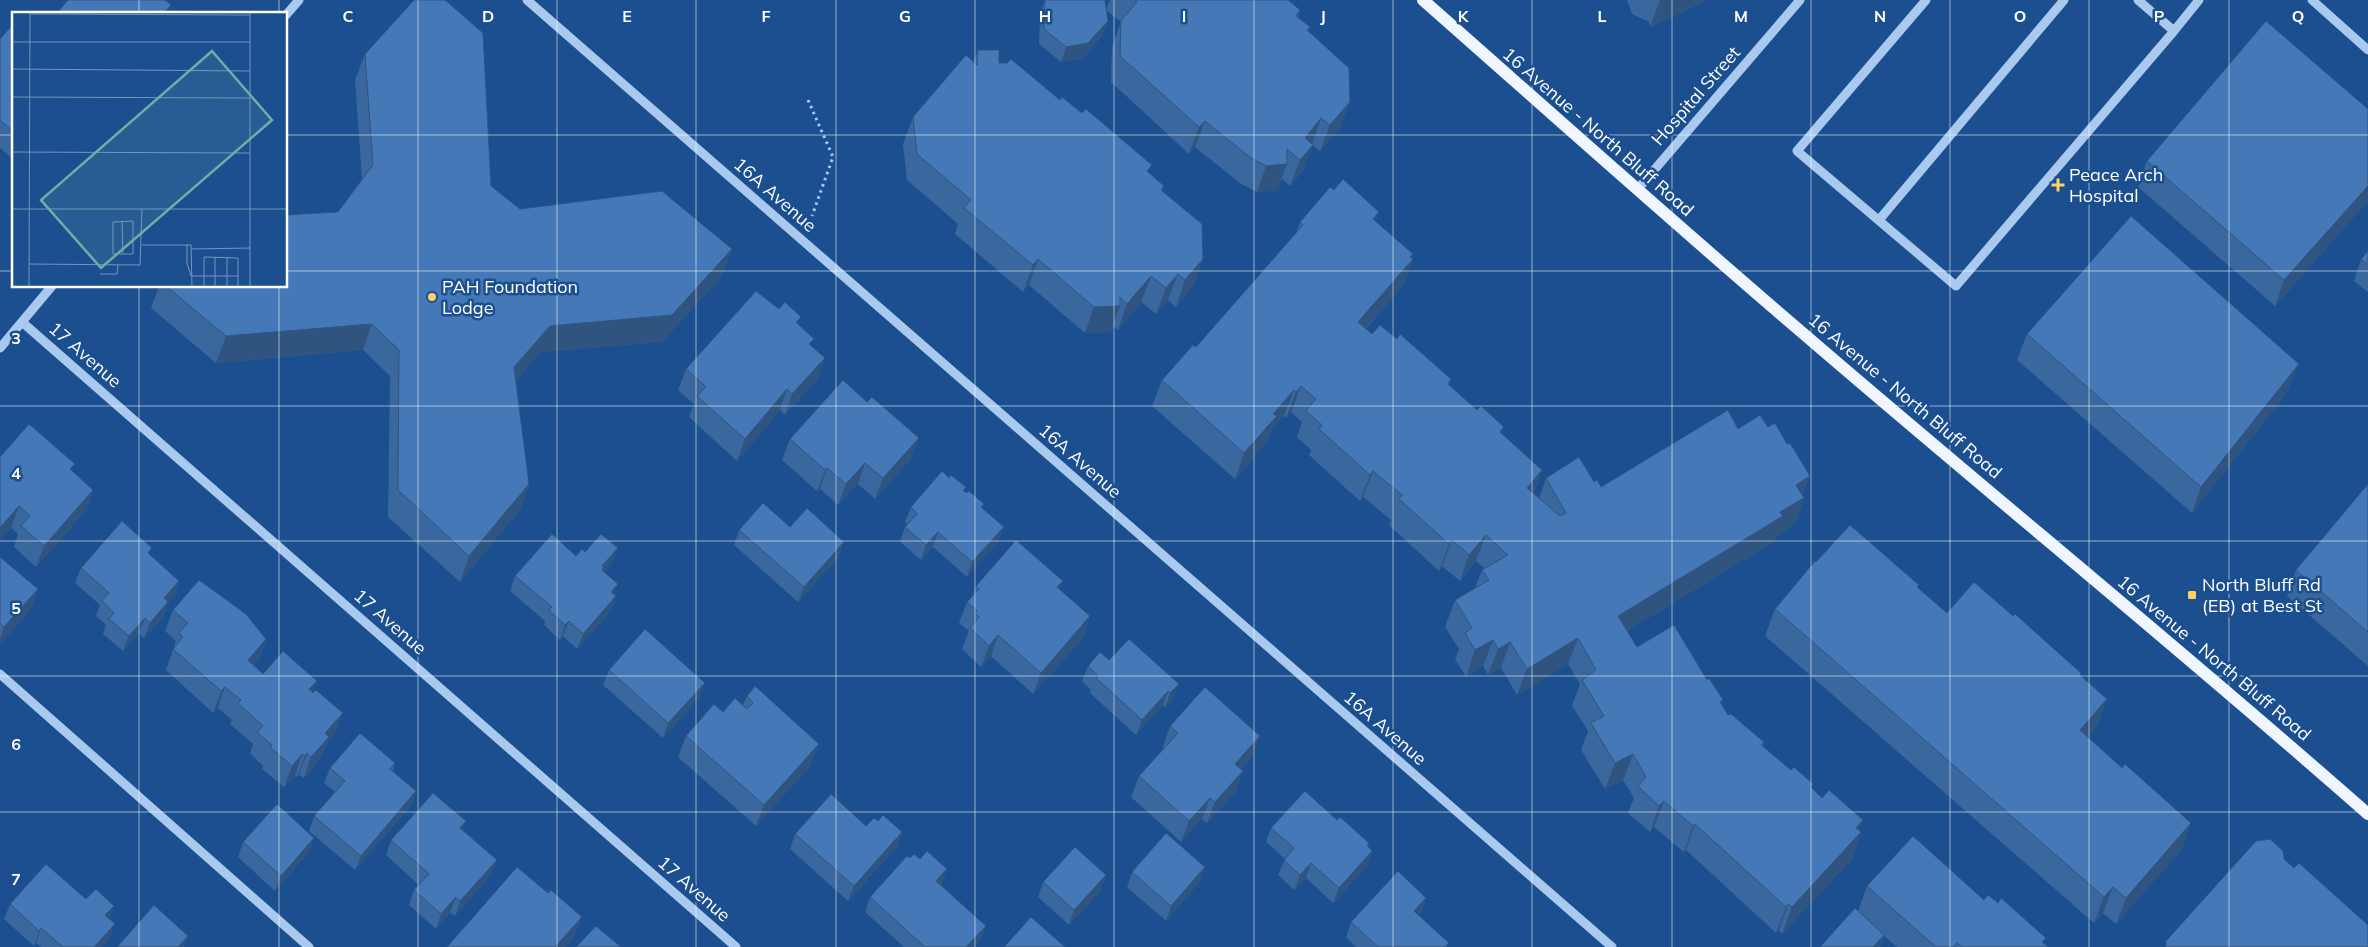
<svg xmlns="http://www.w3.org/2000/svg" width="2368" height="947" viewBox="0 0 2368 947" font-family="Mulish,sans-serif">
<rect width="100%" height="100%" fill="#1b4f8f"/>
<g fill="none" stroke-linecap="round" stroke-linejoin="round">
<path stroke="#a9c9ee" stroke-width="3" stroke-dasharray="2.5 4" stroke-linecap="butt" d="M808,100L833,157L812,216"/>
<path stroke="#a9c9ee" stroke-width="9" d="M527,0L1612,947
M1926,0L1797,151L1956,286L2174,31L2138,0
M2312,0L2368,50
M286,15L299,0
M2174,31L2199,0
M1637,190L1800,0
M1879,220L2064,0
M22,322L736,947
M0,348L52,286
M0,674L309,947"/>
<path stroke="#f0f6ff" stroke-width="12" d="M1423,0C1550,112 1676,225 1805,335C1992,496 2183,651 2368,814"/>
</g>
<path fill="#3a679d" d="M1045,0L1106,9L1110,0H1288L1300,10L1298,17L1310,27L1308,31L1340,129L1320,151L1312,145L1303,171L1290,186L1282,179L1277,190L1257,192L1241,184L1195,147L1189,154L1111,82L1112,47L1121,22L1106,10L1108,21L1102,36L1083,58L1061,62L1039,44L1040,14Z
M1627,0H1707L1650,27L1649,22L1632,14Z
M14,23V160L0,148V39Z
M978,50L1060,100L1164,186L1162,191L1203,259L1194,285L1176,307L1168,300L1156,314L1141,302L1118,330L1113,326L1110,332L1085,333L1029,285L1023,292L955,234L958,224L907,180L903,144L913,117L973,62Z
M365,54L491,186L520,209L732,249L722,276L662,342L541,352L516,380L529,484L520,510L460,582L388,517L390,376L363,350L216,363L151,308L159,286H286L338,212L362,179L355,80Z
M2368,109V201L2275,306L2138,187L2147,161Z
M1334,190L1376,222L1413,254L1411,258L1413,259L1403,285L1366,329L1372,334L1397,339L1451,379L1449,385L1542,470L1534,493L1539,498L1546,478L1594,482L1601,487L1738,429L1804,498L1795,524L1776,536L1773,542L1627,631L1637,647L1722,704L1728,715L1764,742L1763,746L1812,788L1822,798L1861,832L1852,859L1782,934L1779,931L1776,933L1686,850L1684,852L1654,827L1650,832L1628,813L1634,798L1623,780L1605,789L1581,750L1588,731L1572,706L1580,684L1568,664L1517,695L1501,668L1488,675L1483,666L1466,677L1455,659L1459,649L1445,627L1455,600L1475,588L1482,570L1484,568L1476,561L1460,581L1442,566L1439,571L1389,525L1391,520L1363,497L1360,501L1309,455L1311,450L1297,437L1302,422L1291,412L1286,418L1284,416L1271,432L1267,442L1235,479L1152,406L1162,380L1196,347L1296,233L1300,222Z
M2368,251V292L2354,281L2361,259Z
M798,324L811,346L818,379L785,415L780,410L737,461L689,417L694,404L678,390L686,369Z
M2027,334L2289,390L2192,513L2017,360Z
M790,439L911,459L875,499L858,484L838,505L820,489L817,491L782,460Z
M1,456L72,471L93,490L86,511L36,567L14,547L18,534L11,528Z
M949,478L966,487L964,491L984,504L982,508L998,542L967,577L933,547L921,560L900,542L905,527L908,525L905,522L911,507Z
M2368,484V666L2287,596L2296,570Z
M790,527L839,557L798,602L734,545L739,530Z
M585,552L612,563L604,572L614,594L611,611L577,649L563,636L560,640L544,625L545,621L510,591L515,576L576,556Z
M150,555L179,581L174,596L168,603L163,617L144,638L139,633L123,651L103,634L106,625L96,616L100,605L75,583L81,568Z
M0,557L38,589L30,611L0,644Z
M1816,562L1918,588L1947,613L2080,676L2107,699L2098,725L2087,737L2122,768L2191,823L2182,849L2116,924L2103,913L2094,923L1765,636L1775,609Z
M976,586L1090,616L1083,638L1033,694L991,656L981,667L962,649L969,631L959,623L967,602L972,596Z
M173,610L266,639L259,660L254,665L263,674L313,692L335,734L327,743L321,758L304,778L299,775L297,777L295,776L284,787L262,769L263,766L250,753L253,744L230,724L232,720L218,708L213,713L166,670L176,641L165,631Z
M1109,660L1179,684L1173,699L1165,708L1163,705L1136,735L1090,693L1091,690L1082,681L1088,666Z
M609,670L699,698L663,738L603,685Z
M747,696L811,765L756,826L678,757L686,736L743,705Z
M1170,726L1252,757L1241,769L1243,771L1235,792L1207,823L1202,819L1181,842L1131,797L1139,776L1164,748L1163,747Z
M395,763L393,771L416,791L411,806L355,870L309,831L314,816L335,792L324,783L330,768Z
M466,821L463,830L497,860L491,875L455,916L450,912L436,929L409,905L414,890L419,885L386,855L391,840Z
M878,821L902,832L897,847L848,901L790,849L795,834L866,826Z
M1271,828L1368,846L1372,851L1367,866L1333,903L1306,878L1294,890L1278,875L1285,859L1266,842Z
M314,838L309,852L275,891L238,857L243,842Z
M1132,872L1200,882L1166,921L1127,887Z
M1043,882L1101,890L1069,925L1038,897Z
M942,884L941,885L986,926L980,941L974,947H904L865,912L870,897Z
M1867,886L1984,900L2048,947H1897L1884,936L1880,947H1820L1858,911Z
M1426,898L1421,913L1419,915L1447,947H1356L1346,937L1351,922Z
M86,899L114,906L109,919V939L102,947H41L36,943L34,946L4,919L10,904Z"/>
<path fill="#305480" d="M1660,0H1707L1650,27Z
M171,5L168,14H163Z
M1108,21L1102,36L1083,58L1061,62L1066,47Z
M1350,102L1340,129L1320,151L1330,125Z
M1321,118L1312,145L1305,138Z
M1205,121L1195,147L1189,154L1199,127Z
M1313,145L1303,171L1290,186L1300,160Z
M1287,164L1277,190L1257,192L1266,166Z
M2368,186V201L2275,306L2284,280Z
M1379,212L1370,238L1373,219Z
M732,249L722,276L662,342L541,352L505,393L514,367L550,326Z
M1413,254L1409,264L1413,259L1403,285L1349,348L1358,322Z
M1038,259L1029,285L1023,292L1033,265Z
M1203,259L1194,285L1176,307L1185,280Z
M1178,274L1168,300L1156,314L1166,288Z
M1151,276L1141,302L1118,330L1127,304Z
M1120,306L1110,332L1085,333L1094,307Z
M372,324L363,350L216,363L226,336Z
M825,358L818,379L785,415L792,394Z
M2299,364L2289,390L2192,513L2201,487Z
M1301,386L1291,412L1286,418L1296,392Z
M787,389L780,410L737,461L745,439Z
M1294,390L1284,416L1271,432L1267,442L1235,479L1244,453L1273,414Z
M919,438L911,459L875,499L883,478Z
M865,463L858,484L838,505L846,484Z
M827,468L820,489L817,491L825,470Z
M1542,470L1533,496L1527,488Z
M1373,471L1363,497L1360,501L1370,475Z
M1810,476L1801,500L1804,498L1795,524L1776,536L1773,542L1609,642L1618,616L1780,512L1796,485Z
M529,484L520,510L460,582L469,556Z
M93,490L86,511L36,567L44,546Z
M19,506L11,528L0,540V528Z
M1004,527L998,542L967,577L972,562Z
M938,532L933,547L921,560L926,545Z
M1486,535L1476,561L1460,581L1469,555Z
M1452,540L1442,566L1439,571L1449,544Z
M844,542L839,557L798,602L804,587Z
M618,548L612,563L601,576L602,566Z
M179,581L174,596L168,603L163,617L144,638L150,623L164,598Z
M1063,581L1055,602L1057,587Z
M618,584L612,599L611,592Z
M38,589L30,611L0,644V639L4,627Z
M616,596L611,611L577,649L583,634Z
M1090,616L1083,638L1033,694L1041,673Z
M145,618L139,633L123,651L129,636Z
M569,621L563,636L560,640L565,625Z
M998,635L991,656L981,667L989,646Z
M1578,638L1568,664L1517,695L1527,669Z
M266,639L259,660L240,681L248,660Z
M1493,640L1483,666L1466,677L1475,650Z
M1510,642L1501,668L1488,675L1498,649Z
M317,681L309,702V689Z
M705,683L699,698L663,738L668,723Z
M1179,684L1173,699L1165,708L1170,693Z
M225,687L218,708L213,713L221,691Z
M1168,691L1163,705L1136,735L1142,720Z
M2107,699L2098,725L2070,757L2080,730Z
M343,713L335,734L327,743L321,758L304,778L311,757L325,733Z
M1260,736L1252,757L1227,785L1235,764Z
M819,744L811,765L756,826L764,805Z
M307,753L299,775L297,777L305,756Z
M302,754L295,776L284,787L292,766Z
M1633,754L1623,780L1605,789L1615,763Z
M1243,771L1235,792L1207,823L1215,802Z
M416,791L411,806L355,870L361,856Z
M1210,798L1202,819L1181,842L1189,821Z
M1664,801L1654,827L1650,832L1659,806Z
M1863,820L1856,838L1861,832L1852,859L1782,934L1792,907Z
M466,821L461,836L460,828Z
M2191,823L2182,849L2116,924L2126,898Z
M1695,824L1686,850L1684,852L1693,826Z
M902,832L897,847L848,901L854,886Z
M314,838L309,852L275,891L281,876Z
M1372,851L1367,866L1333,903L1339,888Z
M497,860L491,875L455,916L460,901Z
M1311,863L1306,878L1294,890L1300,875Z
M1205,867L1200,882L1166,921L1171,906Z
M947,869L942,884L931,896L936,881Z
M1106,875L1101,890L1069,925L1074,910Z
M2113,887L2103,913L2094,923L2104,897Z
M456,897L450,912L436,929L441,914Z
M1426,898L1421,913L1409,926L1414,911Z
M1788,904L1779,931L1776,933L1786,907Z
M114,906L108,921L105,915Z
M582,917L574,938L566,947H555Z
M115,924L109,939L102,947H94Z
M986,926L980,941L974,947H966Z
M41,928L36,943L34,946L39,931Z
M1884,935L1880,947H1873Z
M188,936L184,947H178Z"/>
<path fill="#4478b7" stroke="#305480" d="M68,0H165L171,5L163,14H56Z
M414,0H445L483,33L491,186L520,209L662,191L732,249L672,315L550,326L514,367L529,484L469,556L398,490L399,350L372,324L226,336L166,286H286V215L338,212L373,165L365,54Z
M1045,0H1105L1108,21L1088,43L1066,47L1044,29Z
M1134,0H1288L1300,10L1296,16L1310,27L1307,30L1349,68L1350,102L1330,125L1321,118L1305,138L1313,145L1300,160L1287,149V164L1266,166L1251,158L1205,121L1199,127L1120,56L1121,21L1137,2Z
M2266,21L2368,109V186L2284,280L2147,161Z
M14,23V132L0,120V39Z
M978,50H999V63H1007L1011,59L1060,100L1062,97L1082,113L1086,109L1152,165L1147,171L1164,186L1161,190L1202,224L1203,259L1185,280L1178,274L1166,288L1151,276L1127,304L1120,297V306L1094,307L1038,259L1033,265L964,208L971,200L917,154L913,117L966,55L977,65Z
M1343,179L1379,212L1373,219L1413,254L1410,257L1413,259L1358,322L1372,334L1380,325L1397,339L1400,334L1451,379L1448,384L1477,410L1481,406L1504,427L1500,432L1542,470L1527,488L1560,516L1566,513L1546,478L1579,457L1594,482L1597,480L1601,487L1728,410L1738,429L1760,415L1768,427L1775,423L1787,444L1790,443L1810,476L1796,485L1804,498L1780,512L1783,516L1618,616L1637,647L1674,625L1707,680L1709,678L1723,700L1720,702L1728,715L1731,714L1764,742L1761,745L1791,770L1794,767L1813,784L1811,787L1822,798L1829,790L1863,820L1856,828L1861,832L1792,907L1788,904L1786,907L1695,824L1693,826L1664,801L1659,806L1638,786L1646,777L1633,754L1615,763L1591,723L1604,716L1582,680L1596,670L1578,638L1527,669L1510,642L1498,649L1493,640L1475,650L1465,633L1472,628L1455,600L1489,580L1482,570L1508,555L1486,535L1469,555L1452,540L1449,544L1399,499L1402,495L1373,471L1370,475L1319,429L1322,425L1306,411L1316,399L1301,386L1296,392L1294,390L1273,414L1277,416L1244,453L1162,380L1193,345L1196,347L1303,225L1300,222L1330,187L1334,190Z
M2131,216L2299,364L2201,487L2027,334Z
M2368,251V265L2361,259Z
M756,291L779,309L785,302L801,317L796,322L814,339L809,344L825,358L792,394L787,389L745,439L697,396L706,387L686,369Z
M843,380L867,402L872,397L919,438L883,478L865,463L846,484L827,468L825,470L790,439Z
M29,424L75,464L70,469L93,490L44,546L21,526L30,516L19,506L0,528V455L1,456Z
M942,471L949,478L951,475L966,487L963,490L966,493L969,491L984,504L981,507L1004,527L972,562L938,532L926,545L905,527L917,514L911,507Z
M2368,484V632L2296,570Z
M763,503L790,527L807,508L844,542L804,587L739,530Z
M122,521L152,548L148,553L179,581L164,598L168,602L150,623L145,618L129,636L109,619L114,613L102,601L109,593L81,568Z
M1850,525L1919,585L1917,587L1947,613L1974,582L2013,616L2015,614L2081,673L2080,675L2107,699L2080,730L2122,768L2125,764L2191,823L2126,898L2113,887L2104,897L1775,609L1815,561L1816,562Z
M552,534L576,556L582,549L585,552L601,534L618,548L602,566L604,567L602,570L618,584L611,592L616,596L583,634L569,621L565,625L549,610L552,607L515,576Z
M1016,540L1063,581L1057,587L1090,616L1041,673L998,635L989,646L970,628L979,617L975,614L977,611L967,602L979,589L976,586Z
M0,557L38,589L4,627L0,623Z
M199,580L246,614L266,639L248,660L263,674L283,651L317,681L309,689L313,693L316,690L343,713L325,733L329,737L311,757L307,753L305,756L302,754L292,766L270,747L272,745L257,732L263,726L238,703L241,700L225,687L221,691L173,649L183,637L179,633L188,623L173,610Z
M645,629L705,683L668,723L609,670Z
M1129,639L1179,684L1170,693L1168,691L1142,720L1096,678L1098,676L1088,666L1100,652L1109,660Z
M755,686L819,744L764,805L686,736L714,704L723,712L735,698L747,709L753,703L747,696Z
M1205,687L1260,736L1235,764L1243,771L1215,802L1210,798L1189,821L1139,776L1178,733L1170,726Z
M360,733L395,763L390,769L416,791L361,856L314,816L345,781L330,768Z
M1305,791L1337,820L1340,817L1369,843L1367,845L1372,851L1339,888L1311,863L1300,875L1284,860L1294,848L1271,828Z
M433,793L466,821L460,828L497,860L460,901L456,897L441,914L414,890L429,874L391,840Z
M831,794L866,826L874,818L878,821L883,815L902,832L854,886L795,834Z
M277,804L314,838L281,876L243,842Z
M1166,833L1205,867L1171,906L1132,872Z
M1913,836L1984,900L1988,895L1998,903L2001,898L2046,938L2042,942L2048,947H1962L1957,943L1954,947H1936L1867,886Z
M2270,839L2283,851L2284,859L2294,868L2299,863L2368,925V947H2166V941L2256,841Z
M1075,847L1106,875L1074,910L1043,882Z
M927,851L947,869L936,881L986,926L966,947H925L870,897L907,856L910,858L914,854L920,859Z
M46,864L86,899L96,889L114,906L105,915L115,924L94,947H63L41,928L39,931L10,904Z
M517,867L548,893L551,890L582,917L555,947H447Z
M1398,871L1426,898L1414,911L1449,943L1444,947H1378L1351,922Z
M154,905L188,936L178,947H117Z
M1855,908L1884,935L1873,947H1820Z
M1031,917L1065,947H1004Z
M596,926L621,947H576Z"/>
<path fill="none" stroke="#fff" stroke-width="1" stroke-opacity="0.55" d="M139,0V14M279,0V14M418,0V947M557,0V947M696,0V947M836,0V947M975,0V947M1114,0V947M1254,0V947M1393,0V947M1532,0V947M1672,0V947M1811,0V947M1950,0V947M2089,0V947M2229,0V947M0,135H14M286,135H2368M0,271H14M286,271H2368M139,286V947M279,286V947M0,406H2368M0,541H2368M0,676H2368M0,812H2368"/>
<g fill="#ffd166" stroke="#1b4f8f" stroke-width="2">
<path d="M2055.5 177.5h5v5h5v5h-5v5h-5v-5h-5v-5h5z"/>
<circle cx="432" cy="297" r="5"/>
<rect x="2187" y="590" width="10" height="10" rx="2.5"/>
</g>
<g text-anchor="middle" stroke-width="5" stroke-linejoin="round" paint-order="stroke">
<g font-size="18" fill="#fff" stroke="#1b4f8f">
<text transform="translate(1696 96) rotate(-49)" y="6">Hospital Street</text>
<text transform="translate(1598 132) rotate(41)" y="6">16 Avenue - North Bluff Road</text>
<text transform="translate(775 195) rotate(41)" y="6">16A Avenue</text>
<text transform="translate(85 355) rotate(41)" y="6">17 Avenue</text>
<text transform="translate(1905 396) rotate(40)" y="6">16 Avenue - North Bluff Road</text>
<text transform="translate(1080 461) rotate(41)" y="6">16A Avenue</text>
<text transform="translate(390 622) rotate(41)" y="6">17 Avenue</text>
<text transform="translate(2214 658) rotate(40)" y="6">16 Avenue - North Bluff Road</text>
<text transform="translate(1385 728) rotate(41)" y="6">16A Avenue</text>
<text transform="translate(694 889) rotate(41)" y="6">17 Avenue</text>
</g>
<g font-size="18" fill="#fff" stroke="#1b4f8f" text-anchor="start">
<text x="2069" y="181">Peace Arch<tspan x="2069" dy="21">Hospital</tspan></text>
<text x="442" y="293">PAH Foundation<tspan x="442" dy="21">Lodge</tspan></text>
<text x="2202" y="591">North Bluff Rd<tspan x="2202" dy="21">(EB) at Best St</tspan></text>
</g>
</g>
<g transform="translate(12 12)">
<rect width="275" height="275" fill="#1b4f8f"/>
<path fill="none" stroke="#7695bc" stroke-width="1" d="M238,0V275M18,2L238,3M0,30H238M0,57L238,59M0,85L238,86M0,140L238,141M0,197H275M121,209V242H101V210ZM110,210L111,242M130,233H179L180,275M175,233V251L179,264M180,237L238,236M17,252L128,253L130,197M88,262H105L106,253M180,264H226M17,275L18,0M192,275V245L226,246V275M203,275V245M215,275V245"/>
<path fill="#6fada8" fill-opacity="0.15" stroke="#6fada8" stroke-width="2.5" d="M200,39L260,108L89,256L29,188Z"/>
<rect width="275" height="275" fill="none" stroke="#fff" stroke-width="2.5"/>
</g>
<g font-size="16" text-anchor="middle" font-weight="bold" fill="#fff" stroke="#1b4f8f" stroke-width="5" stroke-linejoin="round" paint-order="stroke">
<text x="348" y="22">C</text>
<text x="488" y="22">D</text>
<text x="627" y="22">E</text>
<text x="766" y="22">F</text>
<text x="905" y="22">G</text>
<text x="1045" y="22">H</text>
<text x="1184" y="22">I</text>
<text x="1323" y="22">J</text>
<text x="1463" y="22">K</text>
<text x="1602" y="22">L</text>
<text x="1741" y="22">M</text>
<text x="1880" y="22">N</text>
<text x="2020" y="22">O</text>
<text x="2159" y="22">P</text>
<text x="2298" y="22">Q</text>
<text x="16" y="344">3</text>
<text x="16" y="479">4</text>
<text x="16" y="614">5</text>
<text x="16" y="750">6</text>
<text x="16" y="885">7</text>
</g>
</svg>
